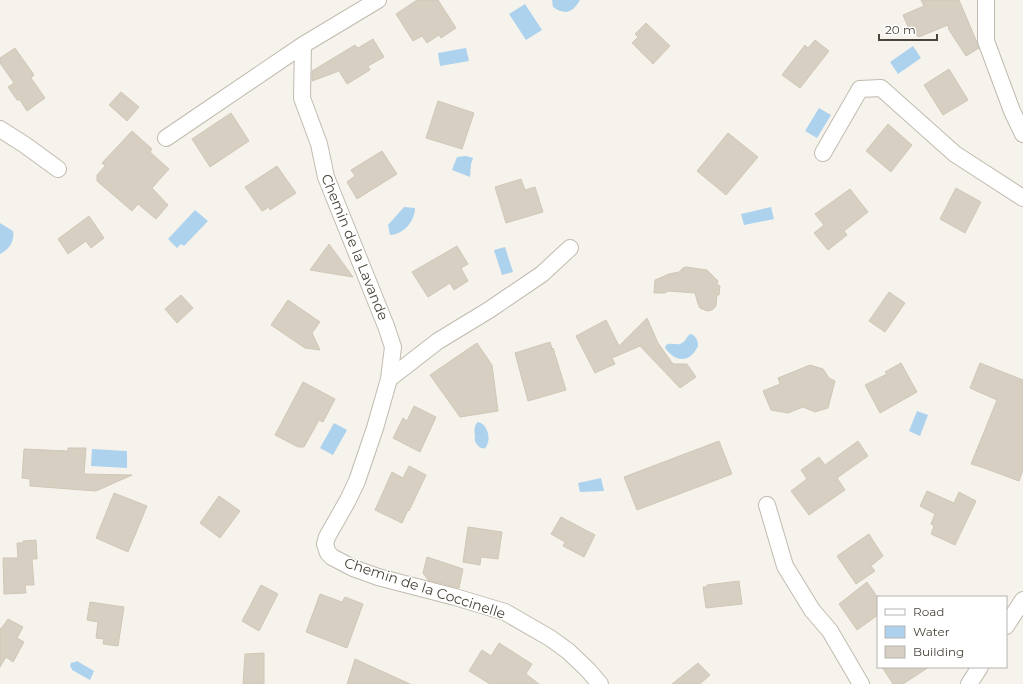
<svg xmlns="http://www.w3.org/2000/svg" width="1023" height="684" viewBox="0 0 1023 684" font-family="Montserrat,sans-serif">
<rect width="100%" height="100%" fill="#f5f3ec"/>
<path fill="#add2ee" d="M552,0H580C573,12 566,16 553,7Z
M525,4L542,30L526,40L509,14Z
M913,46L921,58L898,74L890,62Z
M466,48L469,61L440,66L438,53Z
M819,108L831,115L817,138L805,131Z
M466,156L473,158L471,164L470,177L452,170L457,157Z
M404,207L415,208C415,221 403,235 390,235L388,225Z
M771,207L774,219L744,225L741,214Z
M195,210L208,221L184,246L181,244L177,248L168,239Z
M0,223L13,231C15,241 9,250 0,254Z
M505,247L513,272L502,275L494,250Z
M690,334C696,335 698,341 698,346C690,363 676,363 665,348L666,345C671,342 675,345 680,344C686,342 686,337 690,334Z
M917,411L928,415L920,436L909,431Z
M478,422C487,424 491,437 487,445C485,452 478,447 476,443C474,440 475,439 475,436C474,431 474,425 478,422Z
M334,423L347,430L333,455L320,448Z
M92,449L127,451V468L91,466Z
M601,478L604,491L580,492L578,483Z
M77,661L94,671L90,680L72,670V669L70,666C71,660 74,664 77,661Z"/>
<path fill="#d7cfc2" stroke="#d1c7b6" d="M417,0H438L456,28L441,38L439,35L427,43L422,36L413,41L396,14Z
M921,0H959L976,40L979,48L966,56L949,30L948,25L919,37L909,29L903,15L924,6Z
M646,23L670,46L653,64L632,43L638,37L635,34Z
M373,39L384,57L368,66L370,70L347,84L339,71L312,81V71L355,45L358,48Z
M815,40L829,51L800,88L782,75L805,45L808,48Z
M15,48L34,75L31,78L45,98L27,111L20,100H17L8,87L14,83L0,63V58Z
M949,69L968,100L943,115L924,85Z
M121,92L139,107L127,121L109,105Z
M438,101L474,113L462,149L426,138Z
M231,113L249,141L210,167L192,139Z
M888,124L912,145L891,172L866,151Z
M132,131L152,149L150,152L169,169L152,188L168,205L156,219L138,204L132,211L97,181V175L105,166L102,163Z
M728,133L758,157L726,195L697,171Z
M382,151L397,174L357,199L347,182L355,176L351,170Z
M277,166L296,193L270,210L269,207L262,211L245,187Z
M521,179L525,190L535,187L543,212L506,223L495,187Z
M956,188L981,202L965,233L940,219Z
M850,189L868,212L844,231L847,235L828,250L814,233L824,225L815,214Z
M89,216L104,238L91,248L86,241L68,254L58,239Z
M329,244L353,277L310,270Z
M457,246L468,264L461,268L468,281L454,290L450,283L428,297L412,272Z
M686,267L707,270L718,281L717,284L720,286L719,295H717L716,306L712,310L707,311L700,308L698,304L695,293L668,291L665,293H654L655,280L669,274L679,272L683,268Z
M889,292L905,303L885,332L869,321Z
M181,295L193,308L177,323L165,309Z
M288,300L320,322L312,333L320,350L305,348L271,325Z
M647,318L658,343L673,364H687L696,377L680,388L640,346L612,358L615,364L595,373L576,336L606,320L619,346Z
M550,342L552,349L553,348L566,390L528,401L515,353Z
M477,343L492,365L498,411L460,417L430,375Z
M901,363L917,392L880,413L865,385L887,374L885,372Z
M980,363L1023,380V470L1019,481L984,468L971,464L997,400L970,388Z
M810,365L823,369L829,378L835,381L828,408L815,412L803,407L788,413L771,410L763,391L780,384L778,378Z
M303,382L335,399L323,422L319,420L304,447H298L275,435Z
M414,406L436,417L420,452L393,438L403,418L407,421Z
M719,441L732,474L637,510L624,477Z
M858,441L868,456L837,478L845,490L809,515L791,491L807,479L801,470L819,457L825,465Z
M68,448H86L84,474L132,475L96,491L30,486V479L22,478L24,449L68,451Z
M409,466L426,475L409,511L408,510L402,523L375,510L392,472L403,478Z
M927,491L954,503L959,492L976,501L955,545L931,534L934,526L931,524L935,514L920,506Z
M114,493L147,506L128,552L96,538Z
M219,496L240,511L220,538L200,523Z
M561,517L595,535L584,557L563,546L565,542L551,534Z
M468,527L502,532L498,559L481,557L480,565L463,562Z
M869,534L883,556L871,566L875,571L856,584L837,556Z
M36,540L37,559H32L34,585H25L26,593L4,594L3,558H18L17,543H23V541Z
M427,557L463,569L459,588L428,580L423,573Z
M739,581L742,604L706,608L703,587H707V585Z
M867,582L878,598V615L857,630L839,604Z
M261,585L278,594L259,631L242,621Z
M320,594L342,602L345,597L363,604L347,648L306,632Z
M90,602L124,607L118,646L103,644L104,639L96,638L98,622L87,620Z
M8,619L23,627L17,638L24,642L13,662L6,657L0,667V628L1,629Z
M499,643L532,664L526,674L539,684H490L469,671L482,650L491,656Z
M264,653V684H243L245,654Z
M355,659L410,684H347Z
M698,663L710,675L700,684H672Z
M882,667H929L903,684H893Z"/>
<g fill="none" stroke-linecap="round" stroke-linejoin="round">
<g stroke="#c1bbaf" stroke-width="18">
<path id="minor" d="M986,0V41L1012,111L1023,134
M303,45L302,98L319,144L326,177L386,326L393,347L389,379
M0,129L25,145L58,169
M166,138L303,45L378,0
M823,153L860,89L881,88L955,154L1023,198
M570,248L542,274L489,310L438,341L389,379L375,428L357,481L348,500L327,537L325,544L328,553L332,557L353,568L378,577L455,597L505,612L550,638L568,651L588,670L600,684
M767,505L785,566L812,610L830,631L861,684
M1006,626L1023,600
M969,684L980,667"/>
</g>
<use href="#minor" stroke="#fff" stroke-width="16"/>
</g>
<g text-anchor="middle" stroke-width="3" stroke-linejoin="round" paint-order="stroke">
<g font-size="14" fill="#4a443a" stroke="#fff">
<text transform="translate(355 247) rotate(68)" y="5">Chemin de la Lavande</text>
<text transform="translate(425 588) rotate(18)" y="5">Chemin de la Coccinelle</text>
</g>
</g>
<rect x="877" y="596" width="130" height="72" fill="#ffffff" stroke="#b7b4b0"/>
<rect x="885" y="609" width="20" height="6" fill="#ffffff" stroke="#b7b4b0"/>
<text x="913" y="616" font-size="12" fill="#4a443a">Road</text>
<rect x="885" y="626" width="20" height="12" fill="#add2ee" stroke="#b7b4b0"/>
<text x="913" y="636" font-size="12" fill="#4a443a">Water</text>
<rect x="885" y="646" width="20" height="12" fill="#d7cfc2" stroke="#b7b4b0"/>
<text x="913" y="656" font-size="12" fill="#4a443a">Building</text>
<path d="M879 34v6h58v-6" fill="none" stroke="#4a443a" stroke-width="2"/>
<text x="885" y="34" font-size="12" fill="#4a443a" stroke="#ffffff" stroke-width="3" paint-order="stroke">20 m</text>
</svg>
